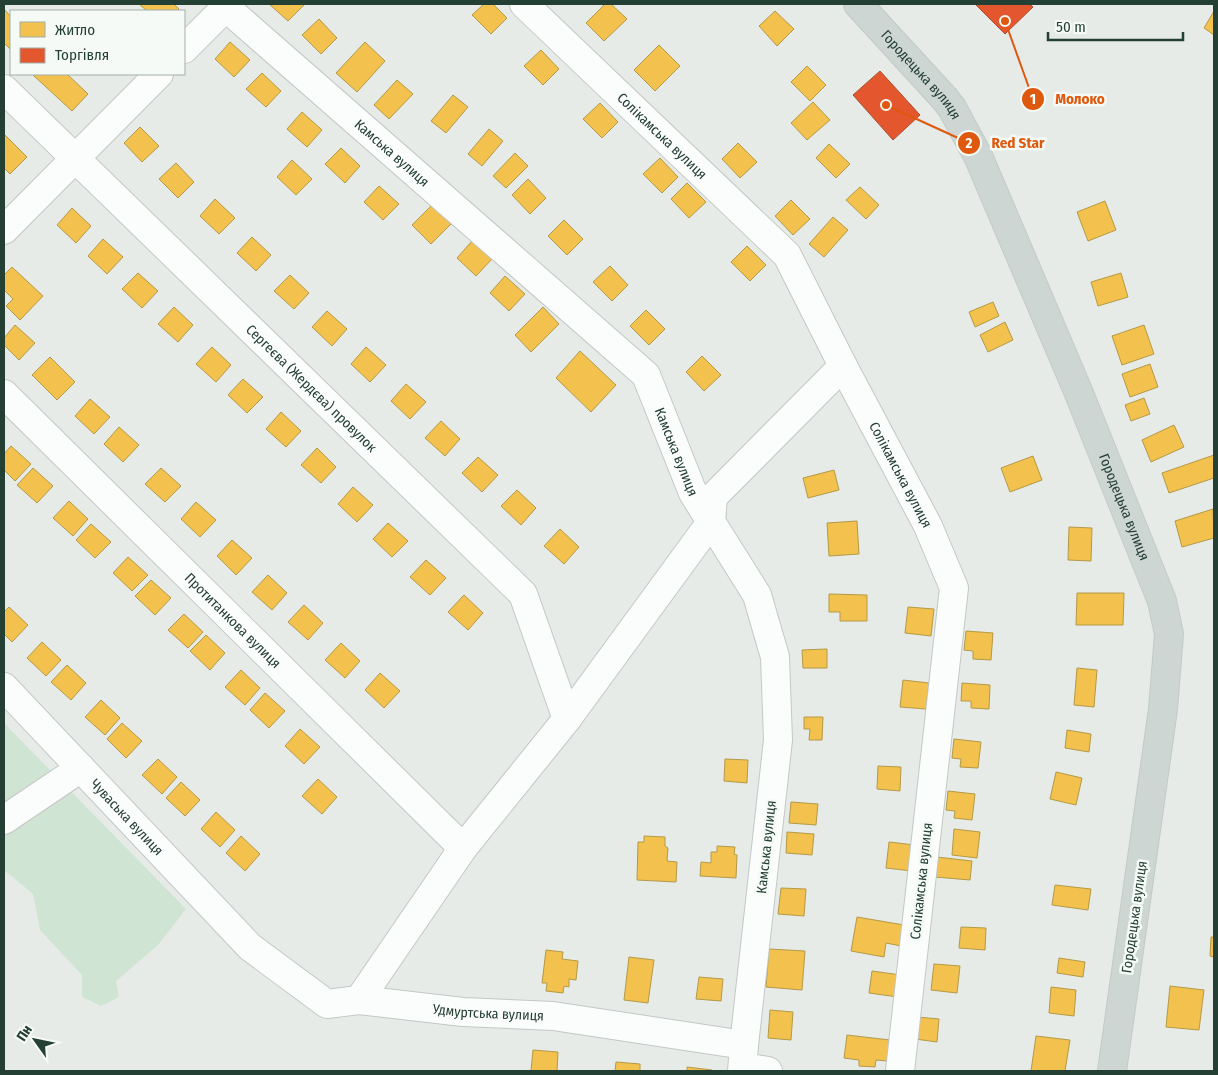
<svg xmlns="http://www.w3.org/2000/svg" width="1218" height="1075" viewBox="0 0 1218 1075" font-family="'Fira Sans Condensed',sans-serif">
<rect width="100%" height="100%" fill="#e6ebe8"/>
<path fill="#d0e4d3" d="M4,723L186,909L158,945L116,981L119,997L101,1006L82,997V975L40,930L33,894L4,870Z"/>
<path fill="#f2c14e" stroke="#b49a46" d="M139,4H174L179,9L177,11H147Z
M269,4H303L304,5L288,21Z
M484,4H493L507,18L491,34L472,15Z
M605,4H611L627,19L604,41L586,23Z
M4,9L11,17V50L4,43Z
M775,11L794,29L777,46L759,26Z
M1214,11V35L1204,28Z
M319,19L337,38L321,54L302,35Z
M230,42L250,60L234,77L215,59Z
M365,42L385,61L357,92L336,73Z
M659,45L680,66L655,91L634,70Z
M541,50L559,69L543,85L524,66Z
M807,66L826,85L810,101L791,82Z
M262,73L281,91L266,107L246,89Z
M34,74H67L88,94L72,111L33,75Z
M397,80L413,94L389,119L374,105Z
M453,95L468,107L446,133L431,121Z
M813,102L830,120L807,140L791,123Z
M600,103L618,122L602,138L583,119Z
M302,112L322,130L307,147L287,129Z
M140,127L159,146L142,162L124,143Z
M489,129L503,141L482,166L468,154Z
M4,134L27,157L10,174L4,168Z
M738,143L757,162L740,178L722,159Z
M829,144L850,164L836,178L816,158Z
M341,148L360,166L345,183L325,164Z
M515,153L528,166L506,188L493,176Z
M660,158L678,177L662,193L643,174Z
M292,160L312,179L296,195L277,177Z
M176,163L194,182L178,198L159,179Z
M528,179L546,198L530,214L512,195Z
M687,183L706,202L689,218L671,199Z
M379,186L399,204L383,220L364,202Z
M860,187L879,205L866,219L846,200Z
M215,199L235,218L219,234L200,216Z
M438,199L457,218L431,244L412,225Z
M791,200L810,219L793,235L775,216Z
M1105,201L1116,230L1088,241L1077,212Z
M72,208L91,226L76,243L57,225Z
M833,217L848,230L824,257L809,244Z
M564,220L583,239L567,255L548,236Z
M252,237L271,255L256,271L237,253Z
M103,239L123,257L107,274L88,256Z
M472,241L492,259L476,276L457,258Z
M747,246L766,265L750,281L731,262Z
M610,266L628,285L612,301L593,282Z
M12,267L43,296L20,320L6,306L13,299L4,290V275Z
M138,273L158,291L142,308L122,289Z
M1121,273L1128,297L1098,306L1091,282Z
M290,275L309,293L294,309L274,291Z
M505,276L525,294L509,311L490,293Z
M993,302L999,316L975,327L969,312Z
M174,307L193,325L178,342L158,324Z
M543,307L559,324L531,352L515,335Z
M646,310L665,329L649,345L630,326Z
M327,311L347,329L332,346L312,327Z
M1005,322L1013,340L988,352L980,335Z
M15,325L35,343L19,360L4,345V338Z
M1144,325L1154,354L1122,365L1112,336Z
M212,347L231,365L216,382L196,364Z
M366,347L386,365L370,382L351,364Z
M580,351L616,385L591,412L556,378Z
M702,356L721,375L704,391L686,372Z
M50,357L75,382L57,400L32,375Z
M1150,364L1158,387L1130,397L1122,374Z
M243,379L263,397L247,413L228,395Z
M406,384L426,402L410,419L391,401Z
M1144,398L1150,414L1131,421L1125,405Z
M90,399L110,417L94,434L75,416Z
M281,412L301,431L286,447L266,429Z
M441,421L460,439L445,456L425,438Z
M1174,425L1184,447L1151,462L1142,440Z
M119,427L139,445L123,462L104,444Z
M11,446L31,464L15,481L4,470V454Z
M317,448L336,467L321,483L301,465Z
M1214,455V478L1169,493L1162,473Z
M1033,456L1042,480L1010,492L1001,468Z
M478,457L498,475L482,492L462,473Z
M33,468L53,486L37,503L17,485Z
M161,468L181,486L165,502L145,484Z
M834,470L839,490L808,498L803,478Z
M353,487L373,505L357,522L338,504Z
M517,490L536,508L521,525L501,506Z
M69,501L88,519L73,536L53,518Z
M196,502L216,520L200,537L181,519Z
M1213,509L1214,538L1182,547L1175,521Z
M857,521L859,554L829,556L827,523Z
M388,523L408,541L392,557L373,539Z
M91,524L111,542L95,558L76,540Z
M1069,527L1092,528L1091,561L1068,560Z
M560,529L579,547L564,564L544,546Z
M232,540L252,558L236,575L217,556Z
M128,557L148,575L132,591L113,573Z
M426,560L446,578L430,595L410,577Z
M268,575L287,593L272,610L252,592Z
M151,580L171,598L155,615L135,596Z
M1077,593H1124L1123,625H1076Z
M829,594L867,595V621H840V612H829Z
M464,595L483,613L468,630L448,612Z
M304,605L323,623L308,640L288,622Z
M9,607L28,625L12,642L4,634V612Z
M908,607L934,609L931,636L905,633Z
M184,614L203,632L188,648L168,630Z
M966,631L993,633L991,660L973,659V651L964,650Z
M206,635L225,653L210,670L190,651Z
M42,642L61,660L46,676L27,658Z
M341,643L360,661L345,678L325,660Z
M827,649V668H803L802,650Z
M67,665L86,683L71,700L51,682Z
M1077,668L1097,670L1094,707L1074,705Z
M241,670L260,688L245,705L225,687Z
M380,673L400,691L384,708L365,690Z
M903,680L929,683L926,709L900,707Z
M962,683L990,685L989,709L971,708V701H961Z
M265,693L285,711L269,728L250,710Z
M101,700L120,718L105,735L85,717Z
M804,717H823L822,740H809L810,729H804Z
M122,723L142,741L126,758L107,739Z
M300,729L320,747L304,764L285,746Z
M1067,730L1091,734L1089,752L1065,748Z
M954,739L981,742L978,768L960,767L961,759L952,758Z
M158,759L177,777L162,794L142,775Z
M725,759L748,760L747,783L724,781Z
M878,766L901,767L900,791L877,789Z
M1056,772L1082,778L1076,805L1050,799Z
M318,779L337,797L322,814L302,796Z
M181,782L200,800L185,816L166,798Z
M948,791L975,794L972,820L954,818L955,811L946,810Z
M791,802L818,804L816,825L789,823Z
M216,812L235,830L220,847L201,829Z
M954,829L980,832L977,858L952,855Z
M787,832L814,834L812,855L786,853Z
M241,836L260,854L245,871L226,853Z
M644,836L665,837V846L668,848L667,861L677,862L676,882L637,880L638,842H644Z
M889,842L915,845L912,871L886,868Z
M717,846L735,847L734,854L737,855L736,878L700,876L701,862L711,863V852H717Z
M937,857L972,861L970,880L935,877Z
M1055,885L1091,889L1088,910L1052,905Z
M781,888L806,889L804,916L778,914Z
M857,917L910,926L906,947L886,943L884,957L851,951Z
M961,927L986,928L985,950L959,948Z
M1211,937H1214V957L1210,956Z
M769,949L805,951L802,990L766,987Z
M546,950L563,952L562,959L578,961L576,980L569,979V987L564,986L563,993L546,991L547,983H542Z
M629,957L654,960L648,1003L624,1000Z
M1059,958L1085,962L1083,977L1057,973Z
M934,964L960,966L957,993L931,990Z
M872,971L901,975L898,997L869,993Z
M699,977L723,979L721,1001L696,999Z
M1170,986L1204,990L1199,1030L1166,1027Z
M1051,987L1076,990L1074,1016L1049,1013Z
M770,1010L793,1012L791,1040L768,1038Z
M917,1017L939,1019L937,1042L915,1039Z
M847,1035L890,1040L887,1061L876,1060L875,1067L859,1066V1060L844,1058Z
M1036,1036L1070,1040L1065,1071H1031Z
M533,1050L558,1052L557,1071H531Z
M616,1062L640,1064V1071H615Z
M687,1067L712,1070V1071H687Z"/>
<path fill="#e4572e" stroke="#aa5030" d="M975,4H1030L1033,7L1005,34Z
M880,71L920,115L893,140L853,95Z"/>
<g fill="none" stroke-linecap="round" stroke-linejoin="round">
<g stroke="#c3c8c5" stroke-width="30">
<g id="minor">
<path id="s1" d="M222,4L646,375L693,493L757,595L775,657L778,740L744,1045L742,1071"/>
<path id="s2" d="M524,4L787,255L843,366L928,526L954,588L900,1071"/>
<path d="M184,49L229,4"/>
<path id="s3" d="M4,89L523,594L567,719"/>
<path d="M4,230L159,74"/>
<path id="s4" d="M4,394L463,848"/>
<path id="s5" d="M4,687L250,947L327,1004L359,1000L463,1012L553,1016L744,1045"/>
<path d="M4,820L81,768"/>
<path d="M359,1000L463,848L567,719L711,522L713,497L843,366"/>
<path d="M743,1067L768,1071"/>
</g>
</g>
<g stroke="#c2cac6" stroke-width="30">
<g id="major">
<path id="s6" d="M858,4L945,99L952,108L978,156L1078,391L1162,601L1169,634L1163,709L1112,1071"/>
</g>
</g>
<use href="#minor" stroke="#fbfcfc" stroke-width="28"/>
<use href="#major" stroke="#ced6d3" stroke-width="28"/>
</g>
<g text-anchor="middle" stroke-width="5" stroke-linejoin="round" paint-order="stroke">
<g font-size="14" fill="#243f33" stroke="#f5faf6">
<text dy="5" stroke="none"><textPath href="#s6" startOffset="95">Городецька вулиця</textPath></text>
<text dy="5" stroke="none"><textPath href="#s2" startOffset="191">Солікамська вулиця</textPath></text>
<text dy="5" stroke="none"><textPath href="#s1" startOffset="226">Камська вулиця</textPath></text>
<text dy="5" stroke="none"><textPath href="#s3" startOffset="429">Сергеєва (Жердєва) провулок</textPath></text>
<text dy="5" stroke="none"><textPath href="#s1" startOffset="646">Камська вулиця</textPath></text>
<text dy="5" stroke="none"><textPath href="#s2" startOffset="611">Солікамська вулиця</textPath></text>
<text dy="5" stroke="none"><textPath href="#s6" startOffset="575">Городецька вулиця</textPath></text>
<text dy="5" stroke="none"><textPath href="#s4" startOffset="322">Протитанкова вулиця</textPath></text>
<text dy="5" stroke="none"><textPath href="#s5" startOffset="179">Чуваська вулиця</textPath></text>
<text transform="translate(766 847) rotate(-84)" y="5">Камська вулиця</text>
<text transform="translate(921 881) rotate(-84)" y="5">Солікамська вулиця</text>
<text transform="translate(1134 917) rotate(-82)" y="5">Городецька вулиця</text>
<text dy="5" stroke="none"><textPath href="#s5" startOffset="616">Удмуртська вулиця</textPath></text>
</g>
</g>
<path fill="none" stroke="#de580e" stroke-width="2" d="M1005 21L1033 99M886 105L969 143"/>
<g fill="#de580e" stroke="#f5faf6" stroke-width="2">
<circle cx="1005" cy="21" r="5"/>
<circle cx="886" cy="105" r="5"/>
<circle cx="1033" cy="99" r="12"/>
<circle cx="969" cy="143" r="12"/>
</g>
<g font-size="15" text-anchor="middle" font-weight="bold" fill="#fff">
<text x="1033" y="104">1</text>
<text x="969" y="148">2</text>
</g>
<g font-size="15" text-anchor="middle" font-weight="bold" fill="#de580e" stroke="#f5faf6" stroke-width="5" stroke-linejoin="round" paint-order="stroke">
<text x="1080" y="104">Молоко</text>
<text x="1018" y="148">Red Star</text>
</g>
<rect width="1218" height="1075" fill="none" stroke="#243f33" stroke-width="10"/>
<rect x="10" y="10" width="175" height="65" fill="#f5faf6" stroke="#a1afa8"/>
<rect x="20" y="22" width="25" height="15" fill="#f2c14e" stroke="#a1afa8"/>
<text x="55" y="35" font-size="15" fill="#243f33">Житло</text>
<rect x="20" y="48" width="25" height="15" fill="#e4572e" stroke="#a1afa8"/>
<text x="55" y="60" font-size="15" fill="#243f33">Торгівля</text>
<g transform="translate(35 1040) rotate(303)" stroke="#f5faf6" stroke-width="4" paint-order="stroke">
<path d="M0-4L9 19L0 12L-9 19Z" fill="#243f33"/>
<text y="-8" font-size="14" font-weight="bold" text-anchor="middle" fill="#243f33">Пн</text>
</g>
<path d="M1048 32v8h135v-8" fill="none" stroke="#243f33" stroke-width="2.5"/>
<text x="1056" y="32" font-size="15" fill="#243f33" stroke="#f5faf6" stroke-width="4" paint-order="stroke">50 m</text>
</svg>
